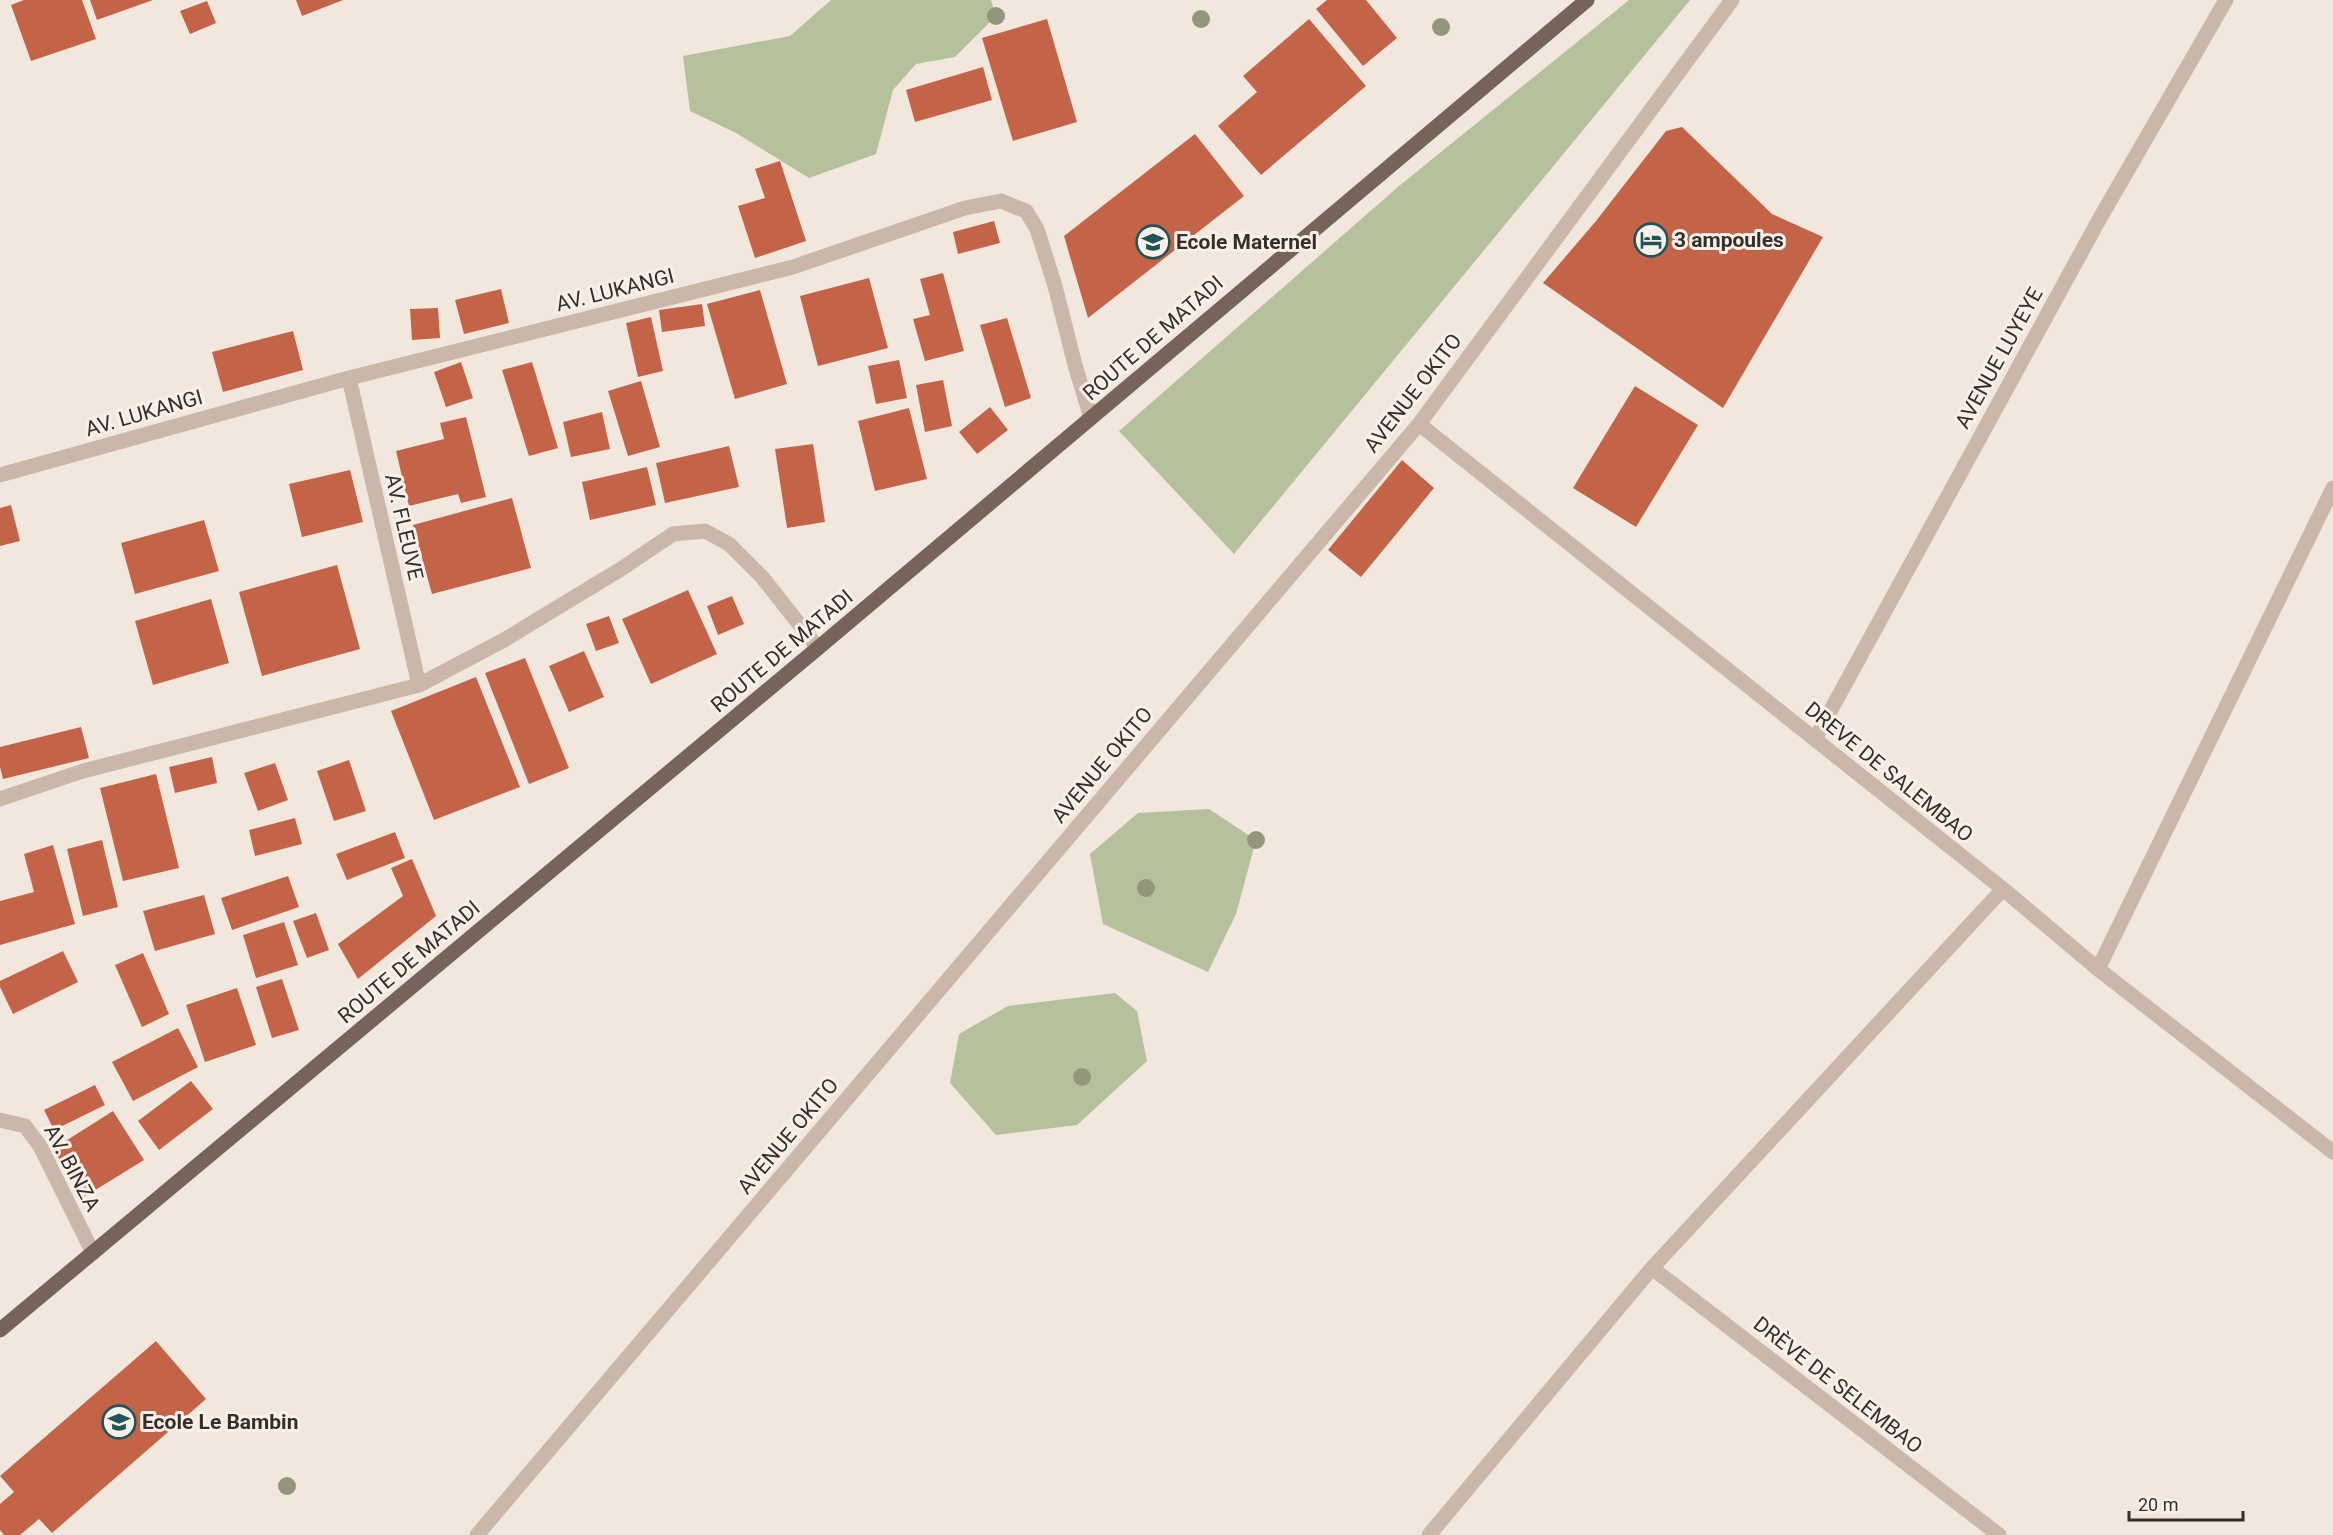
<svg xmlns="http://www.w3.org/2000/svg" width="2333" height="1535" viewBox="0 0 2333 1535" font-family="Roboto,sans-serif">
<rect width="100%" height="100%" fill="#f2e7dd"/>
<path fill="#b5c09d" d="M831,0H991L996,16L955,57L916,64L893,90L876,154L809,178L736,133L690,111L683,56L790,36Z
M1629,0H1690L1234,554L1119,431L1399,186Z
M1209,809L1256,840L1236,914L1208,972L1103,924L1090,854L1138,813Z
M1115,993L1137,1011L1147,1061L1077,1125L996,1135L950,1083L959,1034L1008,1006Z"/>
<path fill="#c36449" d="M24,0H82L96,39L31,61L11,5Z
M90,0H153L97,20Z
M296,0H343L302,16Z
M1327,0H1366L1397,38L1363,66L1316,9Z
M207,1L216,23L190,34L180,11Z
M1047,19L1077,122L1013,141L982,38Z
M1309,19L1366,86L1261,175L1218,126L1257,92L1243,76Z
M983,67L992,100L915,122L906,90Z
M1682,127L1772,214L1823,237L1723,408L1543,283L1596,221L1666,131Z
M1195,134L1244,196L1088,318L1064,236Z
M780,161L806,241L755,258L738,206L765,198L755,169Z
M994,221L1000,243L958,254L953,232Z
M943,273L964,351L925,361L913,319L930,315L920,279Z
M869,278L888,348L818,366L800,296Z
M501,289L509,323L464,334L455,300Z
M760,290L787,384L735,399L707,304Z
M702,304L705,326L662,332L659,310Z
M438,308L440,338L412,340L410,309Z
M651,317L663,371L638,377L626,323Z
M1007,318L1031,398L1005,407L980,325Z
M293,331L303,370L223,392L212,352Z
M899,360L907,398L876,404L868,366Z
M461,362L473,398L446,407L434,372Z
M532,362L558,448L529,456L502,370Z
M943,380L952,426L925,432L916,385Z
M641,381L660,447L628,456L608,391Z
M1635,386L1698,425L1636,527L1573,488Z
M990,407L1008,430L977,454L959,432Z
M909,408L927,479L875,491L858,421Z
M602,412L610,449L571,457L563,422Z
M466,417L486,497L461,503L458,494L409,506L396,451L444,439L440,423Z
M813,444L825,522L787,528L775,449Z
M729,446L739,487L665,503L656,463Z
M1402,460L1434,488L1361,577L1328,550Z
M647,467L656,505L590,520L582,482Z
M350,470L363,522L302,537L289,484Z
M512,498L531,568L432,594L413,525Z
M11,505L20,541L0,546V508Z
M204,520L219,571L135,594L121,543Z
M337,565L360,649L262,676L239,592Z
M688,590L717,654L651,684L622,619Z
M732,596L744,624L718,635L707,606Z
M211,599L229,663L153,685L135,621Z
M609,616L619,643L596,651L586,624Z
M584,651L604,697L569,712L549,666Z
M525,658L569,768L529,784L485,673Z
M476,677L520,787L434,820L391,711Z
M81,727L89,758L3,779L0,767V747Z
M212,757L217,783L175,793L169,767Z
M349,760L366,811L334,821L317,771Z
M275,763L288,800L258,811L244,773Z
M156,774L179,868L123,881L100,788Z
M295,818L302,844L255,856L249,830Z
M395,832L405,858L347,880L336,854Z
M102,840L118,907L83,916L67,849Z
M53,845L75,924L0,945V901L34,892L24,854Z
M412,859L436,916L358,979L338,944L403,896L391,868Z
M288,876L299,907L232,930L221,898Z
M204,895L215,934L155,951L143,911Z
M316,913L329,950L307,958L293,921Z
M284,922L298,965L256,978L243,935Z
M63,951L78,982L13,1014L0,987V981Z
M143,953L169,1014L142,1027L115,965Z
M282,979L299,1030L272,1038L256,987Z
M237,988L256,1045L205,1062L186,1005Z
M178,1028L198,1067L133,1101L112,1062Z
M191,1081L213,1109L159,1150L138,1121Z
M95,1085L105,1105L54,1130L44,1110Z
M113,1111L144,1160L84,1197L53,1149Z
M156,1341L206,1399L52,1533L39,1519L20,1535H4L0,1530V1504L14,1492L0,1476Z"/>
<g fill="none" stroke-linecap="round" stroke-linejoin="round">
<path stroke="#cab7a9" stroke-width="15" d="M349,378L419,685
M1419,424L2003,889L2098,969L2333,1152
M0,475L349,378L793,267L965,208L1001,201L1026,211L1037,229L1055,286L1075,365L1091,418
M1815,739L2100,218L2226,0
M0,799L83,771L419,685L504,640L621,569L673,534L705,531L729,544L762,577L818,648
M2098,969L2333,488
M0,1120L25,1126L40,1146L93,1253
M1652,1268L1999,1535
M477,1535L1419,424L1732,0
M1429,1535L1652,1268L2003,889"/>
<path stroke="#78635a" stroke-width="15" d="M0,1330L818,648L1587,0"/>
</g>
<g fill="#94967c">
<circle cx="996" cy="16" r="9"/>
<circle cx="1201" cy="19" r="9"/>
<circle cx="1441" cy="27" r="9"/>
<circle cx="1256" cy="840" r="9"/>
<circle cx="1146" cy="888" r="9"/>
<circle cx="1082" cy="1077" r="9"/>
<circle cx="287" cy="1486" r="9"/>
</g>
<defs>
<g id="hotel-ring" transform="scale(1.725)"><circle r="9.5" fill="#f9f1e9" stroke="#1f5557" stroke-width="1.5"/><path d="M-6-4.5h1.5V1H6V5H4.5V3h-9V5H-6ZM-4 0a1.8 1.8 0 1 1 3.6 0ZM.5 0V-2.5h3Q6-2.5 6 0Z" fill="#1f5557"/></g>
<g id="school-ring" transform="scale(1.725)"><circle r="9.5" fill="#f9f1e9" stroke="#1f5557" stroke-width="1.5"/><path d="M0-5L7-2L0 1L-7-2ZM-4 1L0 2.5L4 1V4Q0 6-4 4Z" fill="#1f5557"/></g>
</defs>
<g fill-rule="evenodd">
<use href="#hotel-ring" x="1651" y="240"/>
<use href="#school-ring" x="1153" y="242"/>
<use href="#school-ring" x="119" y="1422"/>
</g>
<g text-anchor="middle" stroke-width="6" stroke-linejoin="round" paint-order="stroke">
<g font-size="21" font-weight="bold" fill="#372d29" stroke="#f9f1e9" text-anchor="start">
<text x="1674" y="247">3 ampoules</text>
<text x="1176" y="249">Ecole Maternel</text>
<text x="142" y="1429">Ecole Le Bambin</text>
</g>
<g font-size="21" fill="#372d29" stroke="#f9f1e9">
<text transform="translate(615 290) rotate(-14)" y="7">AV. LUKANGI</text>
<text transform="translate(1153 338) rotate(-41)" y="7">ROUTE DE MATADI</text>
<text transform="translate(1999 358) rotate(-61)" y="7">AVENUE LUYEYE</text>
<text transform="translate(1413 393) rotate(-52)" y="7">AVENUE OKITO</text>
<text transform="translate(144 413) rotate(-16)" y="7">AV. LUKANGI</text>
<text transform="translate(404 527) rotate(77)" y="7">AV. FLEUVE</text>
<text transform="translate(782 651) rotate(-40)" y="7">ROUTE DE MATADI</text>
<text transform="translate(1102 765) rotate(-50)" y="7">AVENUE OKITO</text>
<text transform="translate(1889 772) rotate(39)" y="7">DREVE DE SALEMBAO</text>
<text transform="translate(409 962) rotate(-40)" y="7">ROUTE DE MATADI</text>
<text transform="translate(788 1136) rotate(-50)" y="7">AVENUE OKITO</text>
<text transform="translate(72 1168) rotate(62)" y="7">AV. BINZA</text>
<text transform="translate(1838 1385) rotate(38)" y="7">DRÈVE DE SELEMBAO</text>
</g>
</g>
<path d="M2129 1511v9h114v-9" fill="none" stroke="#372d29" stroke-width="3"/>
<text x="2138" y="1511" font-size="18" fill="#372d29" stroke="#f9f1e9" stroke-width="4.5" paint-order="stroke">20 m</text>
</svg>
